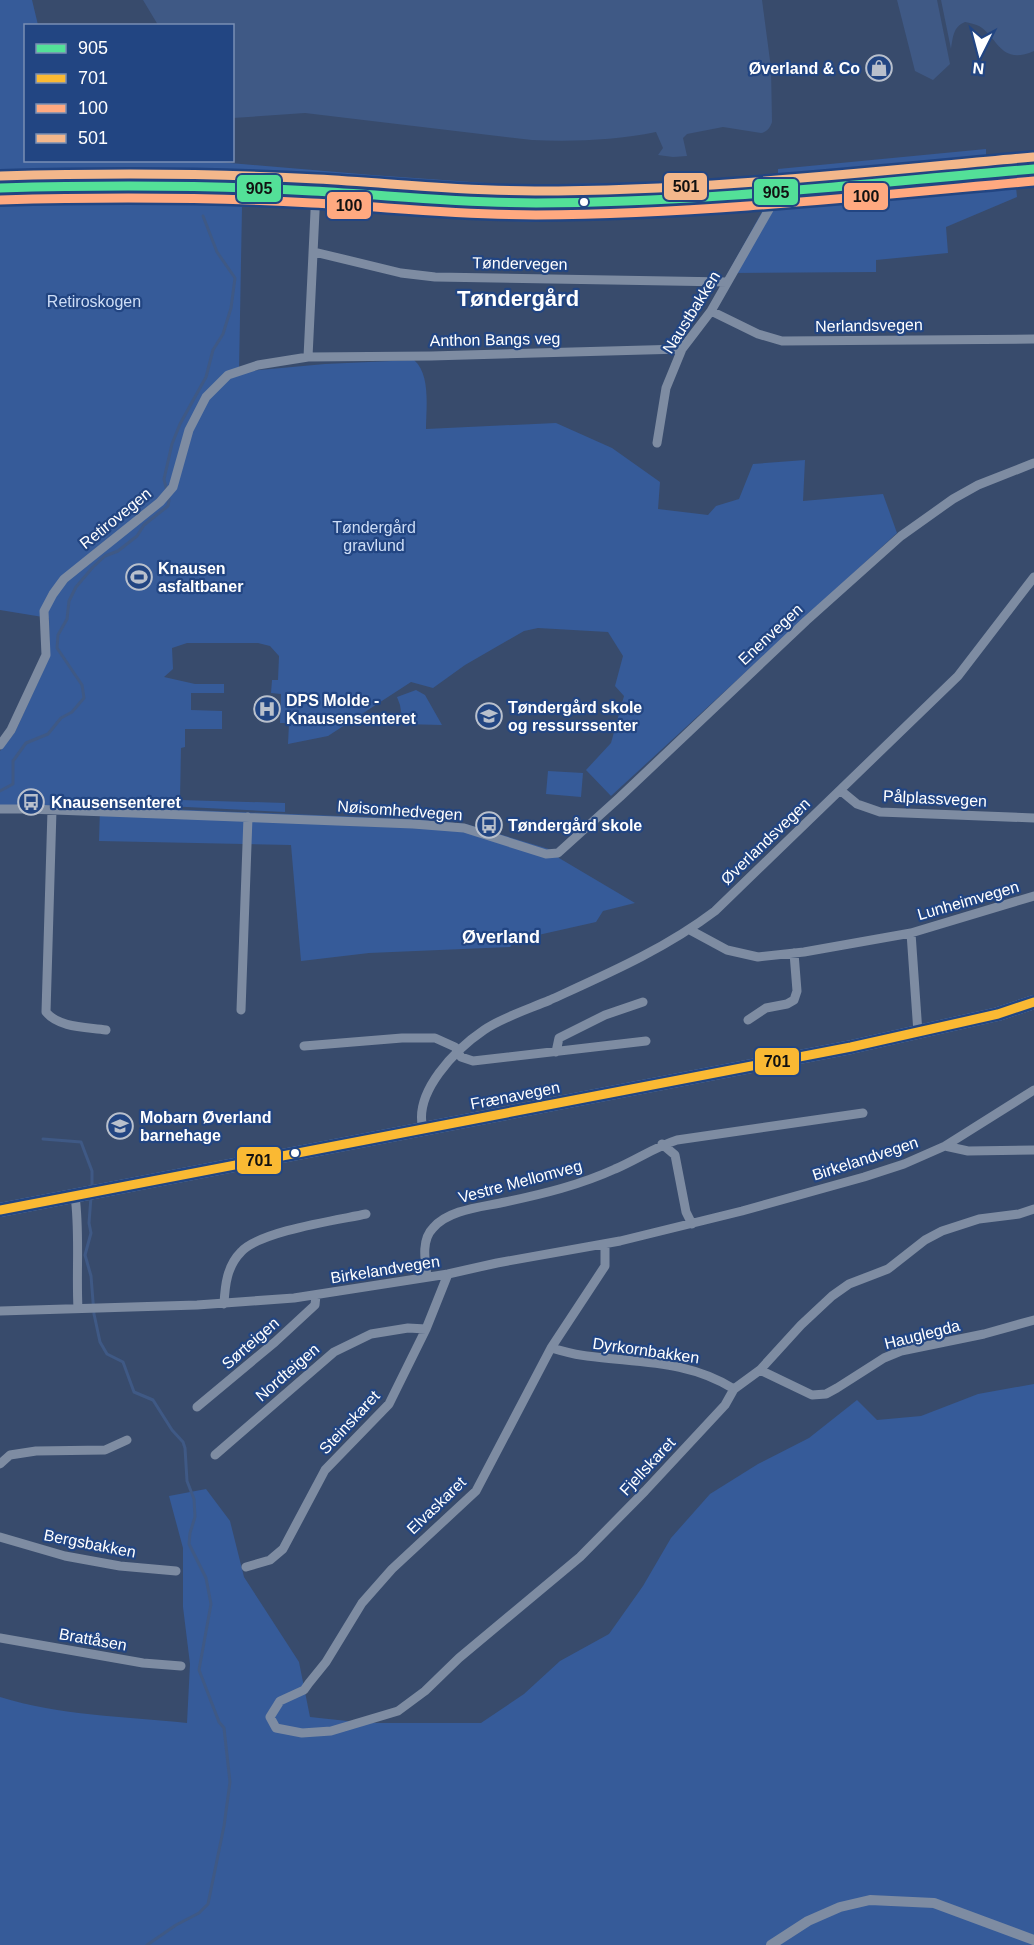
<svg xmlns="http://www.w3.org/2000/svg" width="1034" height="1945" viewBox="0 0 1034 1945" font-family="Arial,sans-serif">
<rect width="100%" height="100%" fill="#384b6c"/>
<path fill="#365b99" d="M0,0H32L38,25L26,26V160L207,161L372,175L514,185L671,182L672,192L778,182V169L986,149V179L1015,177L1017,197L946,227L948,253L876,260V272L728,273L763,210L531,222L263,206L242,207L239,372L325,364L414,360C431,375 426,408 426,429L556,423L612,448L660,482L658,509L708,515L716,506L739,499L753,464L805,460L803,501L883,494L897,533L611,796L586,770L611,743L624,696L615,686L623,656L608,632L538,628L524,631L465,665L433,688L411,682L328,736L288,744L289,723H280L281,694L271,693L272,680H278L279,656L270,646L258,643H187L172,648L173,669L164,677L195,684H224V693H191V710L222,711V729H185V747L181,748L180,800L285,803V812L167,806L166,809L413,819L466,824L552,850L559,858L635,903L603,911L596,922L516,940L510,947L369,953L301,961L291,845L99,841L100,808L0,805V751L15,732L50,656L49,618L0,610Z
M416,690L425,695L442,725L403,724L400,705L397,697Z
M548,771L583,773L581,797L546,794Z
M1034,1384V1945H0V1697C60,1716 124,1716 187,1723L190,1664L183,1607V1548L169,1496L206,1489L230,1521L244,1577L299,1662L310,1717L366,1723H481L524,1694L560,1661L609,1634L643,1586L671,1538L710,1494L758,1464L809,1438L857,1400L877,1420L921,1416L978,1394Z"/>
<path fill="#3f5985" d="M143,0H762L771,68L772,122C770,128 767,132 761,133L723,127L687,134L683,138L687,156L673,157L658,155L663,148L656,132C616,140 573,142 532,140L305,113L233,118L232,26L158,25Z
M897,0H937L950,64L933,80L915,71Z
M941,0H1034V51C1000,66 998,37 979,26C975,24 970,23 965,22C953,27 953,37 951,49Z"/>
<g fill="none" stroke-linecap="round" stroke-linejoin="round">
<path stroke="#3f5985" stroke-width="3" d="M0,791L13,784V761L26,743L48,734L61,718L72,712L84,698L82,685L57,648L58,635L67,619L69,601L76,587L93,567L105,556L118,551L137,536L144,525L168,506L169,500L164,479L172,444L180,424L206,377L213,350L223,334L231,308L235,278L217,252L203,216
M43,1139L81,1142L92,1171V1188
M91,1197L89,1223L91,1233L85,1255L91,1276L94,1314L100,1342L107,1354L123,1362L134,1392L153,1400L172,1430L183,1442L185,1448L187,1481L194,1499L195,1517L190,1533L189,1544L206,1578L211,1604L199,1670L219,1722L224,1728L230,1782L224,1826L208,1904L199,1913L176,1925L147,1945"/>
<path stroke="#7e8ca2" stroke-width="9" d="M314,252L401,273L435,277L727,282
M711,311L758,334L782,341L1034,339
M308,357L431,356L682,349
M657,443L666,388L682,349L711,311L771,206
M0,745L11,730L46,655L44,611L53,594L64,579L160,502L173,487L189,430L206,397L228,375L258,365L308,357L316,191
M840,790L857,804L880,812L1034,818
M0,809H29L413,824L464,828L546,854L558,853L620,797L806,621L901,536L953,499L978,485L1034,463
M52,810L46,1012C59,1028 87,1027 106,1030
M690,930L727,950L758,957L804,952L911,933L1034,896
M911,933L918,1033
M241,1010L248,817
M748,1020L766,1008L787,1004L794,1000L797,991L794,953
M304,1046L402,1038H435L455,1047L461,1057L473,1061L646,1041
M556,1052L559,1038L605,1015L643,1002
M423,1129C413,1092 456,1049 484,1030C503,1017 529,1009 550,1000C607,974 665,949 715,911L958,676L1034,577
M662,1144L675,1155L686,1212L692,1224
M945,1146L968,1151L1034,1150
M75,1196C80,1233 76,1271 78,1309
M605,1244V1266L551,1348L476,1491L392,1569L362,1603L326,1662L309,1683L304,1690L280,1701L270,1717L276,1728L302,1733L331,1731L398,1711L425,1691L459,1658L580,1557L645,1491L725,1405L734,1389L760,1370L801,1325L832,1296L849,1284L888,1269L925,1240L942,1231L979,1219L1019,1214L1034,1209
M427,1276C425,1261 421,1240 433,1228C449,1209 483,1207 505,1202C543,1194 580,1185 615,1169C636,1160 655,1147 677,1140L863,1113
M224,1304C225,1285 227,1266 241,1252C260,1231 338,1220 366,1214
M0,1311L197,1305L294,1298L448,1274L497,1263L620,1241L742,1211L864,1177L904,1164L945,1146L1034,1090
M551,1348C563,1351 575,1355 587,1356C639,1363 688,1360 734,1389
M760,1370L812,1395L826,1394L837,1388L884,1358L901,1351L984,1334L1034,1320
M197,1407L275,1342L315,1305L316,1295
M215,1455L334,1352L371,1334L408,1328L426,1329
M0,1464L10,1455L36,1451L105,1450L127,1440
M0,1537L65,1556L120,1566L176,1571
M246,1567L270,1560L283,1549L325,1470L389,1404L426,1329L448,1274
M0,1638L143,1663L181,1666"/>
<path stroke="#7e8ca2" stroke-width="10" d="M771,1945L808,1921L840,1907L870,1900L934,1903L1034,1940"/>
<path stroke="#7c8aa0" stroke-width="14" d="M0,1210L851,1047L998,1014L1034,1002"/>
<path stroke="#7e8ba1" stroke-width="15" d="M0,188C106,184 211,185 317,191C390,196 463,203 536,203C703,202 868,183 1034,169"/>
<g stroke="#224582" stroke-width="14">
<path id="bus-1" d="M0,188C104,185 208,185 312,191C387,195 461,203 536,203C702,203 868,183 1034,169"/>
</g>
<g stroke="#224582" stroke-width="14">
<path id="bus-2" d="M0,1210L851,1047L998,1014L1034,1002"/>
</g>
<g stroke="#224582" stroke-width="14">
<path id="bus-3" d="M0,200C104,197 208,197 312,203C387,207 461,215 536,215C702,214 868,196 1034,181"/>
</g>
<g stroke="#224582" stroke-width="14">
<path id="bus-4" d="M0,176C106,173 211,173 317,179C390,183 462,191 535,191C701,191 867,172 1033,157"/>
</g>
<use href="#bus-1" stroke="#53e098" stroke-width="9"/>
<use href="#bus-2" stroke="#fab933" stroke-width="9"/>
<use href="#bus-3" stroke="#ffa980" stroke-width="9"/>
<use href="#bus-4" stroke="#f3b78b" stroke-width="9"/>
</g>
<defs>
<g id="shop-ring" transform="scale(1.35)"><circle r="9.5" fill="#224582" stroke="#b9c0cc" stroke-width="1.5"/><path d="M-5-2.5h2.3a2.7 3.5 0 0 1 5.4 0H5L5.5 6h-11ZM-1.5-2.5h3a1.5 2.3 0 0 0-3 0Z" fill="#b9c0cc"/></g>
<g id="stadium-ring" transform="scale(1.35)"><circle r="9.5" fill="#224582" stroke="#b9c0cc" stroke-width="1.5"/><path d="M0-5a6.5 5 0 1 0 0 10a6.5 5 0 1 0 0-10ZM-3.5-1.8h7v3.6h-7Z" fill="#b9c0cc"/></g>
<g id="hospital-ring" transform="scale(1.35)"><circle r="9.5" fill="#224582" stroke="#b9c0cc" stroke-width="1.5"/><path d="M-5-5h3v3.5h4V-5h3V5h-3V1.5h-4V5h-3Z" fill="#b9c0cc"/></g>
<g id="school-ring" transform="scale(1.35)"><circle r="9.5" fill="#224582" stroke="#b9c0cc" stroke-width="1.5"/><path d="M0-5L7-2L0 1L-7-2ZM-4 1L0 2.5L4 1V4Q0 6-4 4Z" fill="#b9c0cc"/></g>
<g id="bus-ring" transform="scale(1.35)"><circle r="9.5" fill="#224582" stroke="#b9c0cc" stroke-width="1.5"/><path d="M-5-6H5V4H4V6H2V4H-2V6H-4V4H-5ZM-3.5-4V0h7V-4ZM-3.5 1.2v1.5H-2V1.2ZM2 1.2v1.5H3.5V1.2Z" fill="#b9c0cc"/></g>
</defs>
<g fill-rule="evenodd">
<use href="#shop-ring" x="879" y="68"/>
<use href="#stadium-ring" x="139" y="577"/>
<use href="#hospital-ring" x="267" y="709"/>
<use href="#school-ring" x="489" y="716"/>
<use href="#bus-ring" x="31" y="802"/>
<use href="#bus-ring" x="489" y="825"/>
<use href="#school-ring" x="120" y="1126"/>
</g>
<g fill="#fff" stroke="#224582" stroke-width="2">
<circle cx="584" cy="202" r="5"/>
<circle cx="295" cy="1153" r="5"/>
</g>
<g text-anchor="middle" stroke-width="4.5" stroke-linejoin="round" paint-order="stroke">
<g font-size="16" font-weight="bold" fill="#fff" stroke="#224582" text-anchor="start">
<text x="860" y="74" text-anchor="end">Øverland &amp; Co</text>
<text x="158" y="574">Knausen<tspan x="158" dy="18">asfaltbaner</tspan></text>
<text x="286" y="706">DPS Molde -<tspan x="286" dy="18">Knausensenteret</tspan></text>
<text x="508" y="713">Tøndergård skole<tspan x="508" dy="18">og ressurssenter</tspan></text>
<text x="51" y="808">Knausensenteret</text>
<text x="508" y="831">Tøndergård skole</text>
<text x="140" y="1123">Mobarn Øverland<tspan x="140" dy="18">barnehage</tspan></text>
</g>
<g font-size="16" fill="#fff" stroke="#224582">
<text transform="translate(520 263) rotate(1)" y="6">Tøndervegen</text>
<text transform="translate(691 312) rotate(-58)" y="6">Naustbakken</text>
<text transform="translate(869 325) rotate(-1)" y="6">Nerlandsvegen</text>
<text transform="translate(495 339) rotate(-1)" y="6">Anthon Bangs veg</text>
<text transform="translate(115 518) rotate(-39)" y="6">Retirovegen</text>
<text transform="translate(770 634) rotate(-43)" y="6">Enenvegen</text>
<text transform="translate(935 798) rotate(3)" y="6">Pålplassvegen</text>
<text transform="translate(400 810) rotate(4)" y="6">Nøisomhedvegen</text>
<text transform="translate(765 841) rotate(-44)" y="6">Øverlandsvegen</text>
<text transform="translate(968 900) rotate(-16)" y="6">Lunheimvegen</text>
<text transform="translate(515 1095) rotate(-11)" y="6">Frænavegen</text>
<text transform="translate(865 1158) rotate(-18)" y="6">Birkelandvegen</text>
<text transform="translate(520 1181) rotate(-15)" y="6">Vestre Mellomveg</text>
<text transform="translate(385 1269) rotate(-9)" y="6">Birkelandvegen</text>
<text transform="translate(922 1334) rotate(-14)" y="6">Hauglegda</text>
<text transform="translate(250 1343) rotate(-41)" y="6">Sørteigen</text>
<text transform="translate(646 1350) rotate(8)" y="6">Dyrkornbakken</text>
<text transform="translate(287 1372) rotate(-41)" y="6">Nordteigen</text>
<text transform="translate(349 1422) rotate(-47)" y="6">Steinskaret</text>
<text transform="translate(647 1466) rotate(-47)" y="6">Fjellskaret</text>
<text transform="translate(436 1505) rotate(-44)" y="6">Elvaskaret</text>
<text transform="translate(90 1543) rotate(11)" y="6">Bergsbakken</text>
<text transform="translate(93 1639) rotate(10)" y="6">Brattåsen</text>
</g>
<g font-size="16" fill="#cdddf6" stroke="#224582">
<text x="94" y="307">Retiroskogen</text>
<text x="374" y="533">Tøndergård<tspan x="374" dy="18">gravlund</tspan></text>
</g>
<g font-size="18" font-weight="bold" fill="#fff" stroke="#224582">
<text x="501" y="943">Øverland</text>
</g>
<g font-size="22" font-weight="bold" fill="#fff" stroke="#224582">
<text x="518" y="306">Tøndergård</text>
</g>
</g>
<g stroke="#224582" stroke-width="2">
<rect x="663" y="172" width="45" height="29" rx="6" fill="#f3b78b"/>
<rect x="236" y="174" width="46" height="29" rx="6" fill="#53e098"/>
<rect x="753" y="178" width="46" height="28" rx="6" fill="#53e098"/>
<rect x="843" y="182" width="46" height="29" rx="6" fill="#ffa980"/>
<rect x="326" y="191" width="46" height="29" rx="6" fill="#ffa980"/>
<rect x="754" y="1047" width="46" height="29" rx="6" fill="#fab933"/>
<rect x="236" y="1146" width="46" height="29" rx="6" fill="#fab933"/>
</g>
<g font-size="16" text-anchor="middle" font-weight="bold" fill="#111">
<text x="686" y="192">501</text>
<text x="259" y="194">905</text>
<text x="776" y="198">905</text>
<text x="866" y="202">100</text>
<text x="349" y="211">100</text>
<text x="777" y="1067">701</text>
<text x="259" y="1166">701</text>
</g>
<rect x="24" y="24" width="210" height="138" fill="#224582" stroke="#7a8fb4" stroke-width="1.5"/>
<rect x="36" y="44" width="30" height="9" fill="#53e098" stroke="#7a8fb4" stroke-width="1.5"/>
<text x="78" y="54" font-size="18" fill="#ffffff">905</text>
<rect x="36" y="74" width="30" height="9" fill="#fab933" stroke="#7a8fb4" stroke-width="1.5"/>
<text x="78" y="84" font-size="18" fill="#ffffff">701</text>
<rect x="36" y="104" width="30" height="9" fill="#ffa980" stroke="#7a8fb4" stroke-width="1.5"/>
<text x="78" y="114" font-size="18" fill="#ffffff">100</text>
<rect x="36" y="134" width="30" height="9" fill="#f3b78b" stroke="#7a8fb4" stroke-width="1.5"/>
<text x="78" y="144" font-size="18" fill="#ffffff">501</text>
<g transform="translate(980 54) rotate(186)" stroke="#224582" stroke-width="4.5" paint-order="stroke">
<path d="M0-4.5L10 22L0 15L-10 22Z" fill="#ffffff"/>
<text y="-9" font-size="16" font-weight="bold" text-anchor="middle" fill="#ffffff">N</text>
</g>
</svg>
